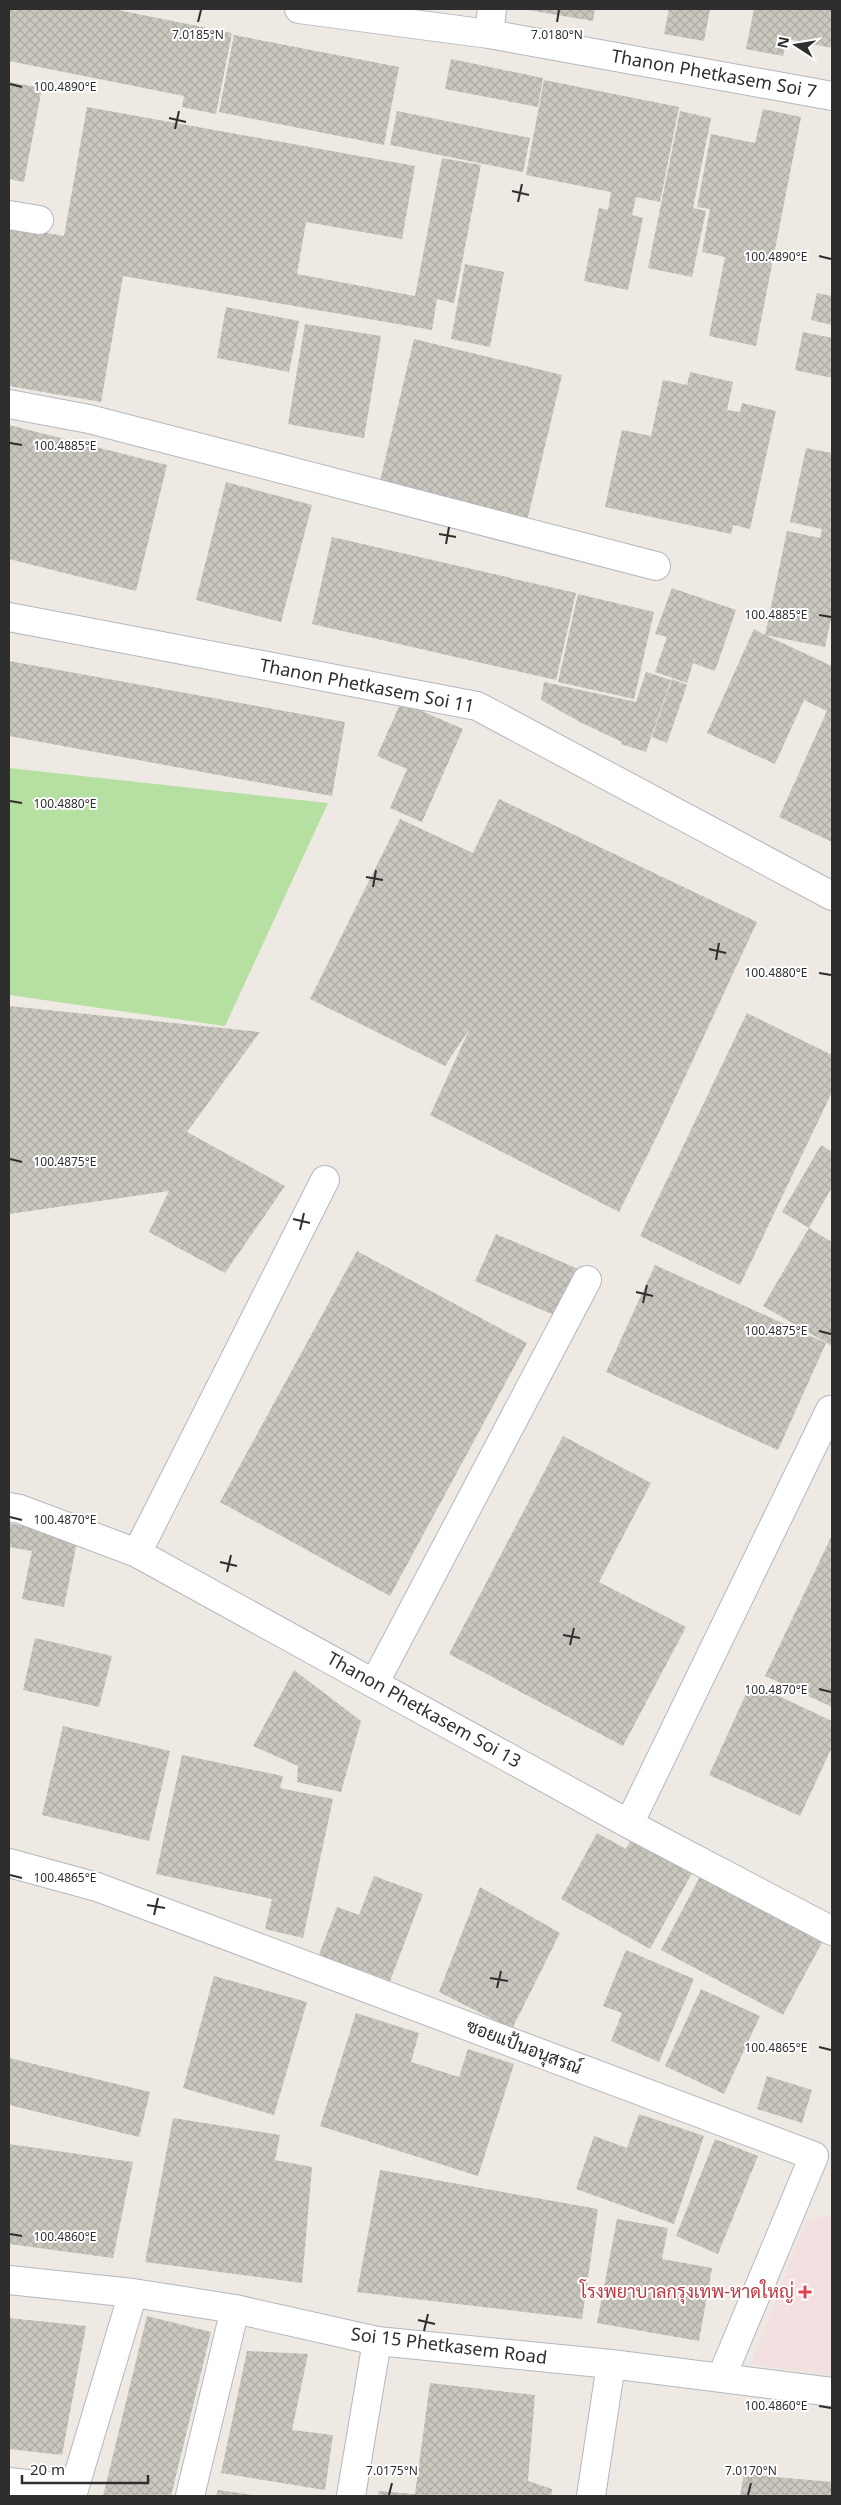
<svg xmlns="http://www.w3.org/2000/svg" width="841" height="2505" viewBox="0 0 841 2505" font-family="'Noto Sans',Sarabun,sans-serif">
<defs>
<pattern id="building-cross-hatch" width="8" height="8" patternUnits="userSpaceOnUse" patternTransform="scale(1.25)"><rect width="8" height="8" fill="#cac7bf"/><path d="M0 0l8 8M0 8l8-8" fill="none" stroke="#aeaba4"/></pattern>
</defs>
<rect width="100%" height="100%" fill="#eee9e2"/>
<path fill="#f3e0e0" d="M832,2215V2376L751,2364L806,2220Z"/>
<path fill="#b6e0a2" d="M9,768L328,803L225,1026L9,995Z"/>
<path fill="url(#building-cross-hatch)" d="M9,9H113L232,33L216,114L182,107L184,96L9,61Z
M522,9H595L593,21Z
M669,9H710L704,41L664,34Z
M754,9H832V48L787,39L783,56L746,49Z
M234,35L399,67L384,145L219,112Z
M451,59L543,78L538,107L445,89Z
M544,80L679,107L660,202L636,197L632,215L643,218L628,290L584,281L599,208L608,210L611,192L526,175Z
M9,82L42,88L24,182L9,179Z
M87,107L415,166L402,239L306,222L297,274L415,296L442,158L481,165L454,303L437,299L432,330L123,276L101,402L9,386V226L64,236Z
M763,109L801,117L756,346L709,336L725,257L702,252L710,209L697,207L711,134L755,143Z
M397,111L530,138L523,172L390,145Z
M680,111L711,118L693,208L706,211L692,277L648,268Z
M465,264L504,272L490,347L451,339Z
M817,293L832,296V325L811,320Z
M226,307L299,321L289,372L217,358Z
M305,324L381,336L364,438L288,424Z
M803,332L832,338V378L795,370Z
M414,339L562,375L527,521L379,485Z
M690,372L733,382L727,410L740,412L742,403L776,411L750,529L733,525L731,534L605,507L622,430L651,436L663,380L687,385Z
M9,425L167,465L136,591L9,559Z
M806,448L832,453V614L825,647L765,635L832,666V842L779,817L827,711L804,700L775,764L707,733L754,629L765,635L787,531L820,538L822,529L790,522Z
M226,482L312,505L281,622L196,600Z
M332,537L576,593L556,680L312,624Z
M672,588L736,610L715,671L693,663L687,683L655,672L667,637L655,634Z
M578,594L654,612L634,699L558,682Z
M9,661L345,722L332,796L9,736Z
M646,672L671,680L646,752L621,744L622,742L580,722L541,700L544,682L636,702Z
M672,679L687,685L667,743L652,737Z
M401,702L463,729L422,822L390,808L407,769L377,756Z
M499,799L757,922L664,1122L619,1212L430,1115L470,1028L445,1066L310,999L400,819L473,853Z
M9,1006L260,1032L187,1132L285,1186L225,1273L149,1232L169,1191L9,1214Z
M747,1013L832,1055V1092L740,1285L640,1236Z
M821,1145L832,1152V1187L809,1228L782,1212Z
M809,1228L832,1242V1346L763,1306Z
M496,1234L583,1271L563,1319L475,1281Z
M357,1251L527,1343L390,1596L220,1502Z
M655,1265L826,1343L778,1450L606,1372Z
M563,1436L651,1483L599,1582L686,1627L623,1746L449,1654Z
M9,1523L78,1537L64,1607L22,1599L32,1551L9,1547Z
M832,1535V1707L765,1676Z
M35,1638L112,1656L99,1707L23,1690Z
M294,1670L361,1721L341,1792L297,1782L298,1766L253,1746Z
M751,1683L832,1721V1747L800,1816L709,1775Z
M63,1726L170,1751L149,1841L42,1815Z
M182,1755L283,1776L280,1788L333,1799L303,1938L265,1929L272,1899L156,1874Z
M635,1832L696,1866L650,1949L561,1899L597,1833L626,1849Z
M703,1871L825,1937L783,2015L661,1950Z
M374,1876L423,1894L390,1981L319,1955L337,1907L359,1915Z
M480,1887L560,1933L512,2029L439,1992Z
M626,1950L694,1979L659,2062L611,2041L622,2013L603,2006Z
M214,1976L307,2002L274,2115L183,2088Z
M701,1989L760,2016L724,2094L665,2066Z
M356,2013L419,2033L411,2062L459,2077L468,2049L514,2064L478,2176L320,2126Z
M9,2058L150,2092L139,2137L9,2105Z
M767,2076L812,2090L802,2123L757,2109Z
M639,2114L704,2136L674,2224L576,2189L594,2136L627,2148Z
M173,2118L280,2135L275,2160L312,2167L302,2283L145,2262Z
M715,2139L758,2156L718,2254L676,2236Z
M9,2144L133,2162L113,2258L9,2244Z
M380,2170L598,2209L582,2319L357,2292Z
M617,2219L668,2228L662,2259L712,2268L699,2341L597,2323Z
M147,2316L211,2332L171,2496H103Z
M9,2318L86,2326L62,2455L9,2449Z
M247,2351L308,2354L292,2430L333,2435L325,2490L221,2473Z
M430,2383L535,2395L528,2481L552,2489L551,2496H378L379,2491L415,2494Z
M744,2474L832,2482V2496H740Z
M218,2490L253,2495V2496H216Z"/>
<g fill="none" stroke-linecap="round" stroke-linejoin="round">
<g stroke="#b5b7c0" stroke-width="30">
<path id="minor" d="M299,9L489,34L832,96
M489,34L492,9
M9,215L39,220
M9,404L89,419L656,566
M9,617L477,706L832,896
M9,1507L20,1509L137,1553L629,1824L832,1931
M137,1553L325,1180
M375,1682L587,1280
M629,1824L830,1410
M9,1863L97,1887L814,2156L722,2376
M9,2280L133,2293L235,2309L377,2341L611,2364L832,2392
M9,2482L74,2489
M72,2496L133,2293
M190,2496L235,2309
M351,2496L377,2341
M591,2496L611,2364"/>
</g>
<use href="#minor" stroke="#fff" stroke-width="28"/>
</g>
<path fill="none" stroke="#2e2e2e" stroke-width="2" d="M198,22L201,10M557,22L559,10M10,84L22,87M169,118L186,122M175,129L179,111M512,191L529,195M518,202L522,184M819,256L831,259M10,443L22,445M439,534L456,537M446,544L449,527M819,615L831,617M10,801L22,803M366,877L383,880M373,887L376,870M709,949L726,953M716,960L719,943M819,973L831,975M10,1159L22,1162M293,1219L310,1223M300,1230L304,1213M636,1292L653,1296M643,1303L647,1285M819,1331L831,1334M10,1517L22,1520M220,1562L237,1566M227,1572L231,1555M563,1635L580,1638M570,1645L574,1628M819,1689L831,1692M10,1875L22,1878M147,1905L165,1908M154,1915L158,1898M490,1978L508,1981M497,1988L501,1971M819,2047L831,2050M10,2234L22,2236M418,2320L435,2324M424,2331L428,2314M819,2406L831,2408M389,2495L392,2483M748,2495L751,2483"/>
<path fill="#e0444e" stroke="#fff" stroke-width="2" d="M802.5 2284.5h5v5h5v5h-5v5h-5v-5h-5v-5h5z"/>
<g text-anchor="middle" stroke-width="4" stroke-linejoin="round" paint-order="stroke">
<g font-size="18" fill="#2e2e2e" stroke="#fff">
<text transform="translate(714 74) rotate(10)" y="6">Thanon Phetkasem Soi 7</text>
<text transform="translate(367 686) rotate(11)" y="6">Thanon Phetkasem Soi 11</text>
<text transform="translate(424 1710) rotate(29)" y="6">Thanon Phetkasem Soi 13</text>
<text transform="translate(524 2047) rotate(21)" y="6">ซอยแป้นอนุสรณ์</text>
<text transform="translate(449 2346) rotate(7)" y="6">Soi 15 Phetkasem Road</text>
</g>
<g font-size="18" fill="#be3a42" stroke="#fff" text-anchor="end">
<text x="794" y="2298">โรงพยาบาลกรุงเทพ-หาดใหญ่</text>
</g>
</g>
<g font-size="12" text-anchor="middle" fill="#2e2e2e" stroke="#fff" stroke-width="4" stroke-linejoin="round" paint-order="stroke">
<text x="198" y="39">7.0185°N</text>
<text x="557" y="39">7.0180°N</text>
<text x="65" y="91">100.4890°E</text>
<text x="776" y="261">100.4890°E</text>
<text x="65" y="450">100.4885°E</text>
<text x="776" y="619">100.4885°E</text>
<text x="65" y="808">100.4880°E</text>
<text x="776" y="977">100.4880°E</text>
<text x="65" y="1166">100.4875°E</text>
<text x="776" y="1335">100.4875°E</text>
<text x="65" y="1524">100.4870°E</text>
<text x="776" y="1694">100.4870°E</text>
<text x="65" y="1882">100.4865°E</text>
<text x="776" y="2052">100.4865°E</text>
<text x="65" y="2241">100.4860°E</text>
<text x="776" y="2410">100.4860°E</text>
<text x="392" y="2475">7.0175°N</text>
<text x="751" y="2475">7.0170°N</text>
</g>
<rect width="841" height="2505" fill="none" stroke="#2e2e2e" stroke-width="20"/>
<g transform="translate(796 45) rotate(282)" stroke="#ffffff" stroke-width="4" paint-order="stroke">
<path d="M0-4L9 19L0 12L-9 19Z" fill="#2e2e2e"/>
<text y="-8" font-size="14" font-weight="bold" text-anchor="middle" fill="#2e2e2e">N</text>
</g>
<path d="M22 2475v8h126v-8" fill="none" stroke="#2e2e2e" stroke-width="2.5"/>
<text x="30" y="2475" font-size="15" fill="#2e2e2e" stroke="#ffffff" stroke-width="4" paint-order="stroke">20 m</text>
</svg>
